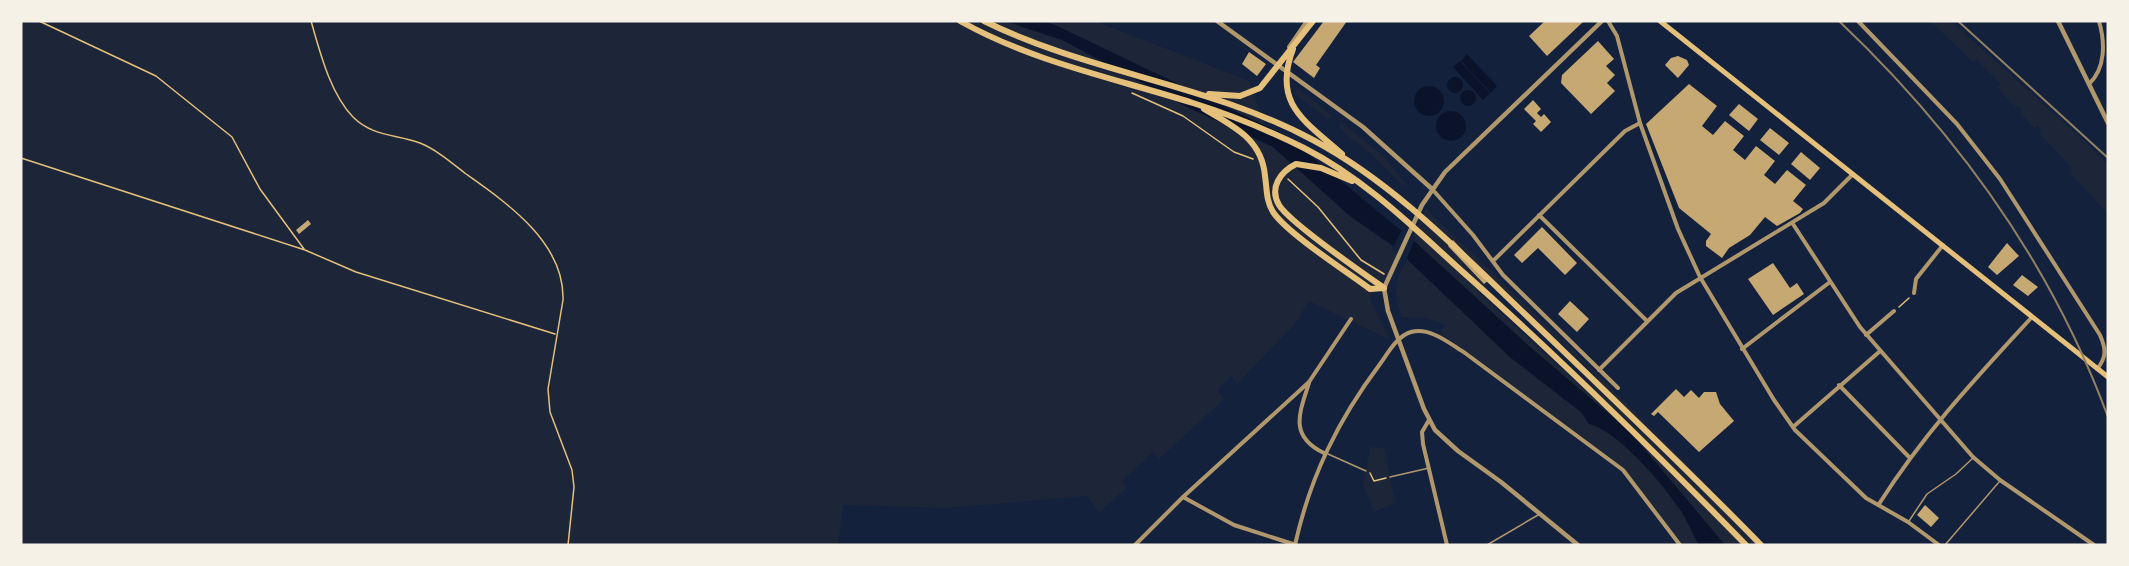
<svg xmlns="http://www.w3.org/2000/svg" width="2129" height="566" viewBox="0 0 2129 566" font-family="'Public Sans',sans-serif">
<rect width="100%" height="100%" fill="#14213d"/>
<path fill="#1d2539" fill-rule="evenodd" d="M21,21H1095L1249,81L1273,147L1350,216L1404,255L1369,298L1390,340L1309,301L1294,325L1237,384L1231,376L1217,390L1224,399L1159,459L1153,452L1122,481L1127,487L1099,513L1087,496L947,508L843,505L838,545H21Z
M1930,21H1951L2082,139L2108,165V214L2070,173L2072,171L2070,166L2039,133L2041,130L2037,125L2034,128L2020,113L2022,110L2018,106L2015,108L1998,88L2001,84L1976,59L1973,62Z
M1298,89L1331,115L1328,119L1295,94Z
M1336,118L1383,156L1406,183L1403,186L1372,155L1339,128L1341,124Z
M1426,209L1603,379L1766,545H1725L1631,433L1529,346L1414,241L1412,238ZM1454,241L1490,279L1485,284L1448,246ZM1493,279L1598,377L1586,391L1480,294Z
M1408,259L1511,358L1581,412L1589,424C1618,431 1662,483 1679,508C1687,519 1692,533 1699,545H1680L1623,470L1439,337L1445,325L1427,318L1402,317C1393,293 1394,280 1408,259Z
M1370,447L1384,448L1395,503L1374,512L1363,485Z"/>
<path fill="#0b132b" d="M1005,21H1043L1055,25L1285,135L1414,241L1529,346L1631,433L1725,545H1699C1692,533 1687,519 1679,508C1662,483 1618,431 1589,424L1581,412L1511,358L1392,245L1350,216L1273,147L1187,107L1062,40Z
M1467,54L1497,86L1491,93L1461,61Z
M1460,61L1490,93L1483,100L1453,67Z
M1447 85a8 8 0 1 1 16 0a8 8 0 1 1-16 0Z
M1414 101a15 15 0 1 1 30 0a15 15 0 1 1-30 0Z
M1460 98a8 8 0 1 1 16 0a8 8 0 1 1-16 0Z
M1436 126a15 15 0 1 1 30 0a15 15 0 1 1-30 0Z"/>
<path fill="#14213d" d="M1403,228L1415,238L1406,261L1392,249Z"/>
<path fill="#c6a872" d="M1324,21H1347L1316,65L1320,68L1314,78L1293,62Z
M1545,21H1584L1547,56L1529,36Z
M1598,41L1614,59L1606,66L1615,75L1607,83L1615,91L1591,114L1561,83L1562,75Z
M1249,52L1266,64L1257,76L1242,64Z
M1678,56L1687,60L1689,65L1678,78L1665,65L1671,58Z
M1689,84L1717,106L1702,126L1713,135L1725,121L1744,136L1733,150L1745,160L1756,146L1775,161L1764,175L1775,184L1787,170L1806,185L1793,201L1803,209L1800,213L1777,226L1765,217L1750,235L1729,248L1722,258L1706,246V241L1711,234L1679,208L1646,124Z
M1533,100L1541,109L1537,113L1541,117L1544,114L1551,122L1541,132L1533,124L1536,121L1524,109Z
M1739,104L1758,119L1749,131L1729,115Z
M1770,128L1789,143L1779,155L1760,140Z
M1801,152L1820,168L1810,180L1791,164Z
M308,220L311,224L299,234L296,230Z
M1542,227L1577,263L1565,275L1538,248L1522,263L1514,255Z
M1453,240L1490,279L1484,284L1448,246Z
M2007,243L2019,256L1997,275L1988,267Z
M1773,263L1790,288L1797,283L1804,294L1773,315L1748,279Z
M2022,275L2038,287L2028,296L2013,285Z
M1570,301L1589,319L1577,332L1558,314Z
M1676,389L1684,397L1691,390L1699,398L1704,392H1716L1720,404L1734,421L1699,452L1658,412L1654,416L1651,414Z
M1925,505L1939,518L1931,527L1917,515Z"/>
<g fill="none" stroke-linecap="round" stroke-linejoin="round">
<path stroke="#e5c07b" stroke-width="1.5" d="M39,21L156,76L232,137L260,189L304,249
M311,21C320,52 330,93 353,117C373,137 396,134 420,143C437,150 452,163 466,174C507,203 565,243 563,300L548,389L550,412L572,470L574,487L568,545
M1132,93L1183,116L1234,152L1253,159
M21,158L305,250L356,272L555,334
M1288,179L1318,207L1361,260L1384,274
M1899,307L1909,298
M1370,473L1374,481L1386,478"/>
<path stroke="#b1986c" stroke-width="1.5" d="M1328,454L1366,471
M1390,477L1429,468
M1909,521L1927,494L1956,474L1973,458
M1487,545L1538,515
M1945,545L1999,482"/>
<path stroke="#b1986c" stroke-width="4" d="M1608,21L1617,36L1640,123L1678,229L1700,277L1774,400L1795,430L1866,498L1908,522L1939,545
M1858,21L1957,124L2000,179L2100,335C2106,349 2107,357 2097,369
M1289,47L1307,21
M2089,84C2106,68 2105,42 2099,21
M1432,189L1473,235L1503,275L1618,388
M1539,215L1647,321
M1793,224L1860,327L1973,457L2000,480L2094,545
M1493,261L1625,131L1640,123
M1914,293L1916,279L1943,245
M1866,335L1894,311
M1742,349L1830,282
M1599,370L1676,293L1824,203L1853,174
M1309,383C1299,414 1289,436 1324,453
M1839,385L1909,457
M1429,420L1422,432L1423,444L1447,545
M1793,427L1879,352
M1183,497L1234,525L1296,545
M1879,504C1925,432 1975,379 2032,317
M1135,545L1183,497L1309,382L1351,319
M1295,545C1310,477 1338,420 1380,364C1388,353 1397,336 1411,332C1431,327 1450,344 1465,353L1623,470L1680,545"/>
<path stroke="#b1986c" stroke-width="4.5" d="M1217,21L1363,127L1431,188
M2058,21L2108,123
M1578,545L1501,482L1458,451L1435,430L1424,409L1388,311L1384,288L1422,205L1445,172L1602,21"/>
<path stroke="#e5c07b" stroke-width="5" d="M1660,21L2108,377"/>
<path stroke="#e5c07b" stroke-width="6" d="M960,21C1033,62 1114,78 1193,103C1231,115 1268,130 1304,148C1365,179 1414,228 1464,273C1562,360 1655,452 1746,545
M984,21C1089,73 1209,84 1313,140C1394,183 1462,254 1528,317C1606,392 1685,467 1761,545
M1293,49C1272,104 1305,121 1342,154
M1209,94L1240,96L1260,88L1313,21
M1204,109C1233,126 1262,139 1265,176C1267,189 1266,201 1273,212C1288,234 1346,271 1370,289L1384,288
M1352,181L1321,168L1296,164C1280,172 1269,188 1279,205C1289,222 1364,274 1384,288"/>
<path stroke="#918062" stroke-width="2" d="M1839,21C1957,133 2051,263 2108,417
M1958,21L2108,158"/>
</g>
<rect width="2129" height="566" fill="none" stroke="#f6f1e7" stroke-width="45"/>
</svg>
